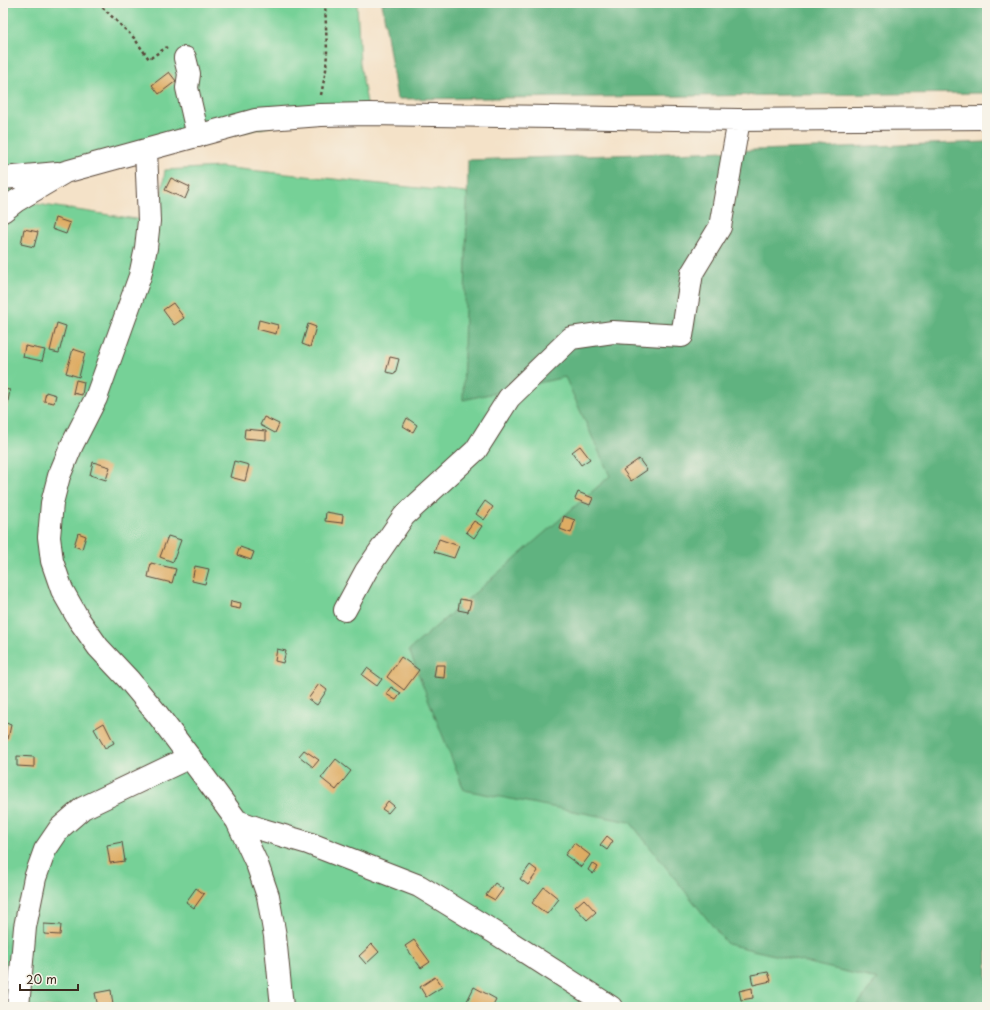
<svg xmlns="http://www.w3.org/2000/svg" width="990" height="1010" viewBox="0 0 990 1010" font-family="'Playpen Sans',sans-serif">
<rect width="100%" height="100%" fill="#f7f3e8"/>
<filter id="ink" filterUnits="userSpaceOnUse"><feTurbulence type="fractalNoise" baseFrequency=".025" numOctaves="2"/><feDisplacementMap in="SourceGraphic" scale="8" xChannelSelector="R" yChannelSelector="G"/><feConvolveMatrix kernelMatrix="1 2 1 2 8 2 1 2 1" color-interpolation-filters="sRGB"/></filter>
<filter id="wash" filterUnits="userSpaceOnUse"><feTurbulence type="fractalNoise" baseFrequency=".012" numOctaves="4" result="noise"/><feDisplacementMap in="SourceGraphic" scale="16" xChannelSelector="R" yChannelSelector="G"/><feGaussianBlur stdDeviation="0.9" result="paint"/><feColorMatrix in="noise" values="0 0 0 0 0 0 0 0 0 0 0 0 0 0 0 0 0 1.4 0 .05"/><feComposite in="paint" operator="in"/></filter>
<g filter="url(#wash)">
<rect width="100%" height="100%" fill="#f4e2c8"/>
<path fill="#76d197" stroke="#587e5a" d="M3,3H357L360,64L369,114L321,115L65,172L17,201L149,221L158,218L165,170L221,167L475,194L987,1007H3Z"/>
<path fill="#60b380" stroke="#4e6e4f" d="M382,3H987V93L397,99Z
M987,142V1007H856L877,979L727,944L630,822L464,790L409,650L610,476L565,377L463,400L468,160Z"/>
<g id="blocks">
<path fill="#deac64" d="M169,72L176,81L159,94L152,85Z
M171,178L190,187L185,199L165,190Z
M55,218L70,223L66,234L52,229Z
M24,229L38,232L34,247L21,244Z
M173,303L184,318L174,325L163,310Z
M259,320L278,325L276,334L257,329Z
M57,323L66,326L59,353L50,351Z
M308,324L316,327L310,347L302,344Z
M25,346L45,350L42,361L23,357Z
M73,349L85,353L79,377L66,373Z
M390,357L399,359L395,374L386,372Z
M76,380L84,382L82,395L73,393Z
M3,389L10,390L7,407L3,406Z
M46,392L56,395L54,403L44,401Z
M264,417L279,424L275,433L260,425Z
M407,418L417,425L413,432L403,426Z
M245,429L266,431V440L244,438Z
M580,446L590,459L581,465L572,452Z
M639,459L647,470L631,481L623,470Z
M234,461L249,465L245,481L230,477Z
M93,462L110,467L106,480L90,475Z
M578,492L593,498L590,505L575,499Z
M485,501L493,507L484,520L476,514Z
M326,512L343,515L342,523L325,521Z
M564,516L575,520L571,533L560,529Z
M474,521L482,526L474,538L466,532Z
M78,533L86,536L82,549L74,546Z
M168,536L181,540L173,562L160,557Z
M439,539L459,546L454,558L434,552Z
M240,547L254,552L251,560L237,555Z
M151,563L176,569L172,583L148,577Z
M195,566L209,569L205,584L192,581Z
M460,599L471,601L468,612L458,610Z
M231,601L241,603L240,609L230,607Z
M277,649L286,651L283,663L275,661Z
M401,657L419,670L404,690L387,677Z
M436,665H445L444,678L434,677Z
M367,668L382,679L377,686L362,675Z
M319,684L327,690L317,705L308,699Z
M391,687L401,693L396,700L386,694Z
M4,722L11,725L8,739L3,738Z
M104,723L114,743L105,748L94,729Z
M304,750L319,760L313,767L299,756Z
M17,756L34,757V767L17,766Z
M336,759L351,771L336,790L321,778Z
M388,801L394,806L388,813L382,809Z
M607,836L613,841L607,850L600,845Z
M122,842L125,861L110,863L107,845Z
M574,843L590,855L581,867L565,855Z
M592,863L598,867L593,874L588,870Z
M530,865L538,871L528,885L520,879Z
M495,883L503,889L495,900L486,895Z
M544,887L559,899L547,914L532,903Z
M196,888L204,894L194,908L186,902Z
M584,899L596,912L587,920L575,907Z
M44,924L61,925L60,935L44,934Z
M414,940L430,962L421,968L405,946Z
M372,944L379,952L366,964L359,956Z
M768,972L771,981L753,985L751,975Z
M435,977L442,987L426,997L420,987Z
M474,987L496,999L492,1007H474L466,1003Z
M752,988L753,998L741,1000L739,991Z
M111,990L113,1005L98,1007L95,993Z"/>
</g>
</g>
<g filter="url(#ink)">
<use href="#blocks" fill-opacity="0" stroke="#574638" stroke-width="1"/>
<g fill="none" stroke-linecap="round" stroke-linejoin="round">
<g stroke="#574638" stroke-width="24">
<path id="minor" d="M185,58L189,74L187,88L198,136
M146,150L149,221L146,248L140,276L96,398L72,445L59,476L52,503L49,537L52,561L62,590L79,620L98,647L129,680L158,715L203,775L237,821L257,864L268,896L275,936L282,1007
M3,178L58,173
M3,211L16,201L65,172L255,120L321,115L369,114L739,120L987,118
M345,610L366,571L404,516L476,450L509,398L571,338L613,332L682,336L692,273L720,227L739,120
M237,821L260,829L308,843L419,886L494,932L611,1007
M18,1007L25,927L35,878L45,850L60,828L83,808L190,757"/>
</g>
<path stroke="#574638" stroke-width="2.5" stroke-dasharray="3 3" stroke-linecap="butt" d="M98,3L134,38L149,59L167,47
M321,95L326,70L327,51L325,3"/>
<use href="#minor" stroke="#fff" stroke-width="22"/>
</g>
</g>
<rect width="990" height="1010" fill="none" stroke="#f7f3e8" stroke-width="16"/>
<path d="M20 984v6h58v-6" fill="none" stroke="#3b2a1e" stroke-width="2"/>
<text x="26" y="984" font-size="12" fill="#3b2a1e" stroke="#f7f3e8" stroke-width="3" paint-order="stroke">20 m</text>
</svg>
